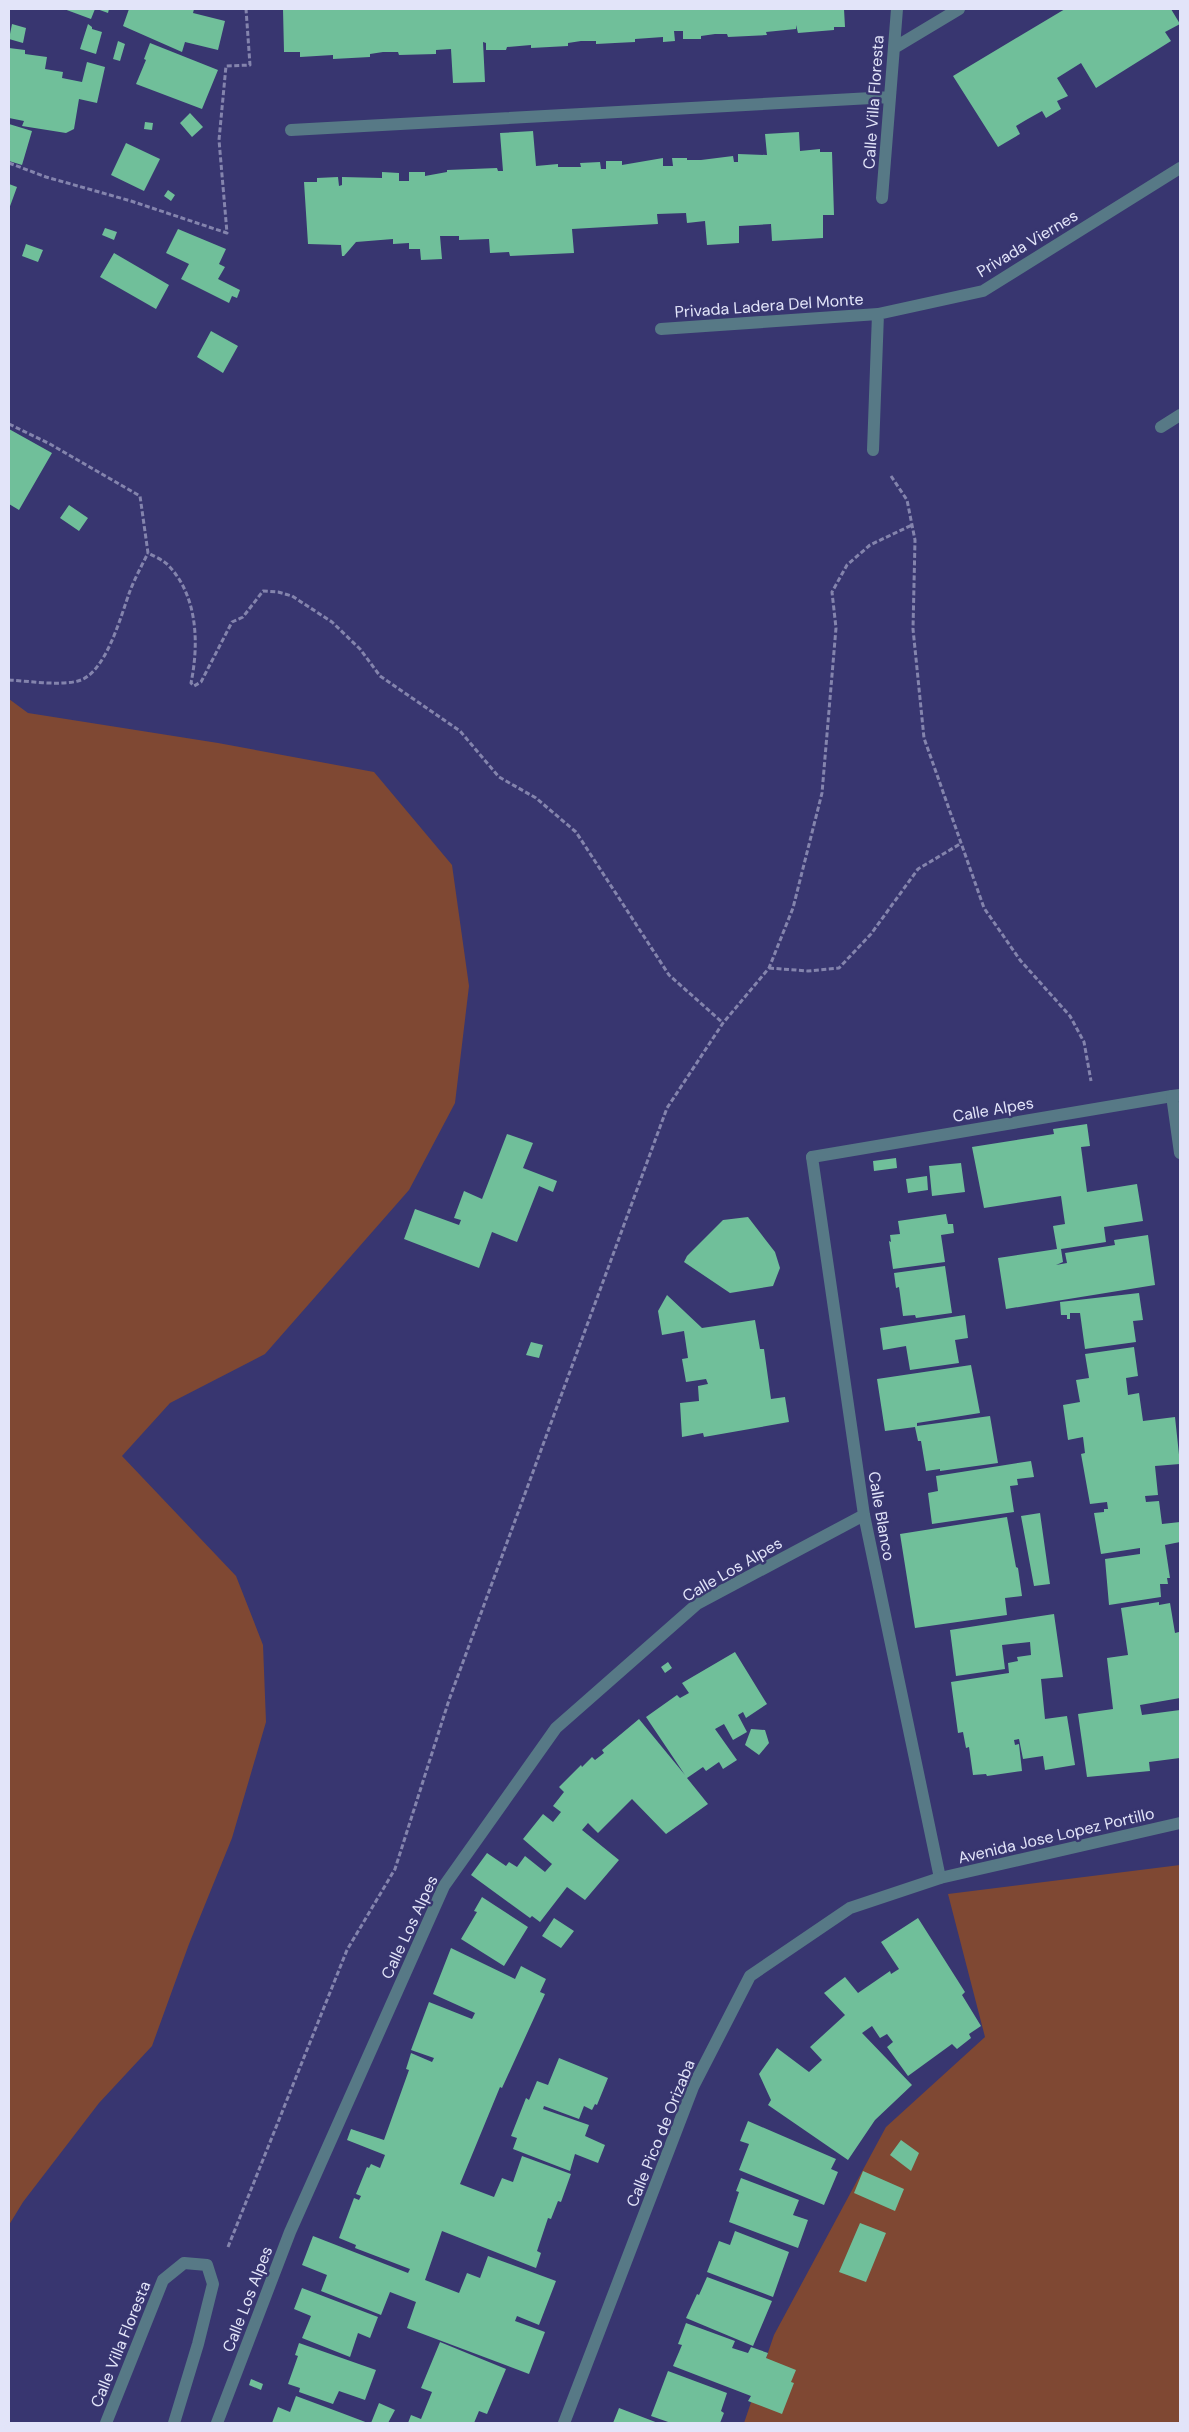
<svg xmlns="http://www.w3.org/2000/svg" width="1189" height="2432" viewBox="0 0 1189 2432" font-family="'DM Sans',sans-serif">
<rect width="100%" height="100%" fill="#383670"/>
<path fill="#7f4833" d="M9,699L28,713L218,743L374,772L452,865L469,986L455,1103L409,1190L265,1354L170,1403L122,1456L236,1576L263,1645L266,1722L232,1838L189,1944L152,2046L99,2103L23,2202L9,2225Z
M1180,1865V2423H744L774,2335L886,2127L985,2037L948,1894Z"/>
<path fill="#70bf9a" d="M64,9H95L91,19Z
M97,9H109L108,13Z
M129,9H194L193,13L225,21L218,50L185,42L182,52L123,26Z
M283,9H844L845,27H834V30L798,33L796,25V29L766,32L767,35L728,37L727,34H715L701,36V39H683V31H674L675,41L663,42V37L635,39V42L615,43L596,44V41H581L568,43V46L531,48V45L507,47L506,50H486V43L483,42L485,82L453,83L451,49L436,50V54L399,55L398,52H383L370,54V57L333,59V55L300,57V52H284Z
M1065,9H1171L1180,24L1165,32L1171,41L1096,88L1081,63L1057,78L1068,96L1057,101L1061,109L1046,118L1042,111L1026,120L1016,126L1020,134L998,147L953,76Z
M12,24L26,28L23,43L9,39Z
M88,24L92,27V29L102,32L96,54L80,49Z
M118,41L125,44L120,61L113,59Z
M150,43L218,70L202,109L136,84L146,60L144,59Z
M9,48L25,50V54L47,57L45,69L63,72L62,78L82,82L87,62L105,67L97,103L79,99L74,129L66,133L22,126L24,121L9,118Z
M190,113L203,127L192,137L180,123Z
M145,122L153,123L152,130L144,129Z
M9,124L32,131L22,165L9,161Z
M533,131L536,166L558,164V167H581L580,163L600,162L601,169H606V161H622V165L663,158V166H673L672,158H687V160H701L733,156L734,162H738V154L767,155L765,134L799,132L800,151L820,149V152H832L834,215H823V238L772,241L771,224L739,226V243L707,245L705,221L687,223L686,213L657,214L658,224L572,229L574,253L510,256L509,252L490,253L489,239L459,240V236H440L442,259L421,260L420,249H409V243L393,244V239L356,242L344,256H342L341,245L308,244L304,182H317V178L338,177L339,186L342,185V177L382,178V172L399,173V181H409V172H425V176L447,172V170L497,168L498,171H503L500,133Z
M126,143L160,159L144,191L111,175Z
M9,184L17,187L9,209Z
M168,190L175,195L171,201L164,196Z
M105,228L117,232L114,240L102,235Z
M178,229L226,249L219,264L225,267L218,279L240,290L237,298L232,296L229,303L181,279L189,264L166,253Z
M26,244L43,250L38,262L22,256Z
M114,253L169,285L156,309L100,277Z
M211,331L238,346L223,373L197,357Z
M9,429L52,453L19,510L9,504Z
M69,505L88,518L79,531L60,518Z
M1087,1124L1090,1146L1081,1147L1087,1192L1137,1184L1143,1221L1104,1227L1106,1242L1061,1249L1063,1262L1056,1265L1067,1263L1065,1253L1115,1245L1114,1240L1148,1235L1155,1285L1006,1309L998,1258L1057,1249L1053,1226L1065,1224L1061,1196L984,1208L972,1147L1054,1134L1053,1129Z
M507,1134L533,1143L523,1168L557,1181L553,1192L539,1186L517,1242L492,1232L479,1268L404,1239L415,1209L459,1225L461,1220L454,1218L464,1191L482,1199Z
M896,1158L897,1168L874,1171L873,1161Z
M961,1163L965,1192L932,1196L929,1166Z
M927,1176L928,1190L908,1193L906,1179Z
M946,1214L948,1224H953L954,1233L941,1235L945,1262L893,1269L889,1241L891,1242L890,1235L900,1234L898,1221Z
M748,1217L775,1252L780,1268L773,1286L730,1293L684,1262L687,1256L723,1220Z
M945,1266L952,1313L916,1318L915,1315L903,1316L899,1287L896,1288L894,1273Z
M1139,1293L1143,1320L1133,1321L1136,1342L1085,1349L1080,1313H1070V1319H1067V1315H1061L1060,1302Z
M667,1295L702,1328L755,1320L760,1349H764L771,1399L785,1397L789,1422L704,1437L703,1433L682,1437L680,1403L699,1401L698,1386L708,1384L706,1379L686,1382L682,1359L688,1358L684,1331L662,1335L658,1311Z
M965,1315L968,1338L955,1340L959,1363L910,1370L906,1346L883,1350L880,1328Z
M531,1342L543,1345L539,1358L526,1355Z
M1134,1347L1138,1376L1126,1378L1128,1395L1139,1393L1143,1421L1175,1417L1180,1464L1155,1466L1158,1495L1145,1496L1146,1502L1159,1501L1162,1524L1180,1522V1542L1165,1545L1170,1578H1167L1168,1584H1160L1161,1597L1109,1605L1105,1559L1140,1554V1548L1101,1554L1094,1513L1104,1512V1509H1108L1107,1502L1090,1504L1081,1454L1085,1453L1083,1437L1068,1440L1063,1405L1080,1402L1076,1380L1089,1378L1085,1354Z
M971,1365L980,1413L917,1423V1426L990,1416L998,1463L940,1471V1469L926,1471L921,1441H918L915,1427L885,1431L877,1379Z
M1031,1461L1034,1477L1017,1479L1018,1485L1010,1486L1014,1512L932,1524L928,1493L938,1491L936,1476Z
M1040,1513L1050,1584L1034,1586L1021,1516Z
M1007,1517L1016,1567L1018,1568L1022,1596L1005,1598L1007,1615L915,1628L900,1534Z
M1159,1602V1605L1170,1603L1175,1633L1179,1632L1180,1698L1140,1705L1142,1715L1180,1710V1758L1149,1762L1150,1771L1087,1777L1078,1714L1113,1709L1107,1658L1128,1655L1121,1608Z
M1054,1614L1063,1677L1041,1679L1045,1719L1067,1716L1075,1765L1045,1770L1043,1756L1023,1759L1019,1739L1014,1740L1015,1745L1019,1744L1022,1771L987,1776L986,1774L973,1775L969,1747L966,1748L963,1732L958,1733L951,1682L1009,1673L1008,1663L1018,1661L1017,1657L1031,1655L1030,1642L1002,1645L1005,1669L956,1676L950,1630Z
M735,1652L767,1704L746,1718L743,1712L738,1715L747,1732L733,1740L724,1724L715,1729L737,1760L723,1769L719,1762L706,1771L703,1767L687,1778L708,1804L666,1834L632,1799L598,1833L588,1823L582,1830L619,1860L585,1900L567,1887L540,1922L532,1916L530,1918L471,1875L487,1853L506,1866L509,1862L517,1867L525,1856L545,1872L552,1864L523,1839L543,1814L553,1822L561,1812L553,1806L564,1792L559,1787L581,1765L582,1767L592,1757L595,1760L604,1753L602,1750L639,1719L685,1775L646,1717L677,1695L680,1698L689,1693L682,1683Z
M668,1662L672,1668L665,1673L661,1667Z
M751,1729L765,1730L769,1743L759,1755L745,1745Z
M482,1897L528,1927L504,1966L461,1939L477,1912L474,1911Z
M554,1918L574,1931L561,1948L542,1936Z
M918,1918L965,1992L962,1995L981,2026L969,2034L971,2038L957,2049L952,2044L908,2076L887,2047L893,2042L887,2034L880,2038L872,2026L862,2033L912,2085L875,2120L848,2160L768,2105L771,2100L759,2074L777,2048L809,2072L822,2060L810,2047L845,2015L824,1993L845,1977L858,1993L890,1971L891,1974L899,1969L881,1942Z
M451,1948L515,1979L521,1966L546,1979L540,1992L545,1994L502,2088L500,2087L460,2184L494,2197L502,2178L513,2182L522,2156L571,2174L561,2202L558,2201L551,2219L548,2218L537,2251L541,2253L536,2268L442,2231L425,2280L459,2293L467,2273L480,2278L488,2256L556,2281L539,2325L517,2316L515,2321L545,2332L529,2374L407,2328L416,2302L390,2292L381,2315L321,2291L327,2275L302,2265L313,2236L408,2273L410,2269L355,2248L356,2245L339,2238L354,2198L359,2200L361,2196L356,2194L367,2167L369,2168L371,2164L380,2168L385,2155L347,2140L351,2129L384,2140L409,2070L406,2069L411,2053L432,2062L434,2058L411,2050L429,2002L472,2019L475,2013L433,1994Z
M559,2058L608,2078L597,2105L595,2104L592,2110L584,2106L579,2119L544,2106L543,2109L589,2125L585,2136L605,2145L598,2163L575,2154L570,2171L513,2149L517,2138L511,2136L526,2098L529,2100L537,2081L548,2085Z
M748,2121L836,2159L831,2169L838,2172L824,2205L739,2170L749,2144L740,2141Z
M901,2140L919,2153L911,2171L890,2155Z
M863,2171L904,2189L895,2211L854,2193Z
M741,2178L799,2200L793,2215L808,2220L798,2248L729,2222L739,2192L736,2191Z
M860,2223L886,2233L866,2282L839,2272Z
M735,2231L789,2252L773,2297L707,2272L719,2241L730,2245Z
M707,2277L772,2301L753,2346L686,2318L697,2294L699,2295Z
M302,2288L378,2317L370,2338L358,2333L350,2357L302,2338L311,2316L294,2309Z
M686,2323L735,2341L732,2348L748,2353L751,2347L768,2353L766,2358L796,2370L791,2382L794,2383L782,2414L748,2401L751,2396L673,2366L682,2345L678,2344Z
M440,2342L506,2369L487,2414L479,2411L474,2423H408L411,2415L421,2419L432,2392L421,2388Z
M299,2343L376,2370L365,2400L339,2391L333,2404L299,2392L300,2388L288,2384L298,2356L295,2355Z
M668,2371L727,2393L721,2411L724,2413L720,2423H671L651,2416Z
M251,2379L263,2384L261,2390L249,2385Z
M296,2396L339,2412L368,2423H272L278,2407L290,2412Z
M379,2403L395,2410L388,2423H371Z
M619,2408L658,2423H613Z"/>
<g fill="none" stroke-linecap="round" stroke-linejoin="round">
<path stroke="#8484ad" stroke-width="3" stroke-dasharray="5 2.5" stroke-linecap="butt" d="M9,163L46,177L131,201L227,233L219,140L226,66L250,65L246,9
M9,424L50,444L140,496L148,553C154,556 163,560 168,565C198,596 199,644 191,683L194,686L201,682L232,622L243,617L263,591L278,592L292,596L332,622L360,649L380,676L460,731L499,777L536,798L576,832L669,975L723,1023
M891,476L907,500L915,540L913,629L924,738L984,908L1020,960L1070,1016L1084,1042L1091,1081
M9,680C29,681 58,686 78,681C106,674 121,615 130,591C135,578 142,565 148,553
M769,968L808,971L839,968L871,934L918,869L960,844
M228,2247L347,1950L395,1869L449,1700L667,1108L723,1023L769,968L793,908L822,793L836,628L832,592L847,565L870,545L912,525"/>
<path stroke="#577986" stroke-width="12" d="M812,1157L1172,1096"/>
<path stroke="#577986" stroke-width="12" d="M894,48L959,9
M291,130L890,97
M882,198L897,9
M661,329L878,314L983,291L1180,168
M1161,427L1180,415
M873,450L878,314
M1180,1095L1172,1096L1180,1153
M812,1157L864,1515L940,1878
M106,2423L163,2280L184,2263L207,2265L213,2284L198,2344L174,2423
M217,2423L290,2232L444,1886L556,1728L697,1604L864,1515"/>
<path stroke="#577986" stroke-width="12" d="M564,2423L693,2087L750,1976L850,1908L940,1878L1180,1823"/>
</g>
<g text-anchor="middle" stroke-width="5" stroke-linejoin="round" paint-order="stroke">
<g font-size="16" fill="#e2e4f9" stroke="#383670">
<text transform="translate(873 102) rotate(-86)" y="6">Calle Villa Floresta</text>
<text transform="translate(1027 243) rotate(-31)" y="6">Privada Viernes</text>
<text transform="translate(769 305) rotate(-4)" y="6">Privada Ladera Del Monte</text>
<text transform="translate(993 1109) rotate(-10)" y="6">Calle Alpes</text>
<text transform="translate(882 1516) rotate(80)" y="6">Calle Blanco</text>
<text transform="translate(732 1569) rotate(-30)" y="6">Calle Los Alpes</text>
<text transform="translate(1056 1835) rotate(-13)" y="6">Avenida Jose Lopez Portillo</text>
<text transform="translate(409 1927) rotate(-65)" y="6">Calle Los Alpes</text>
<text transform="translate(660 2133) rotate(-68)" y="6">Calle Pico de Orizaba</text>
<text transform="translate(247 2299) rotate(-69)" y="6">Calle Los Alpes</text>
<text transform="translate(120 2344) rotate(-68)" y="6">Calle Villa Floresta</text>
</g>
</g>
<rect width="1189" height="2432" fill="none" stroke="#e2e4f9" stroke-width="20"/>
</svg>
